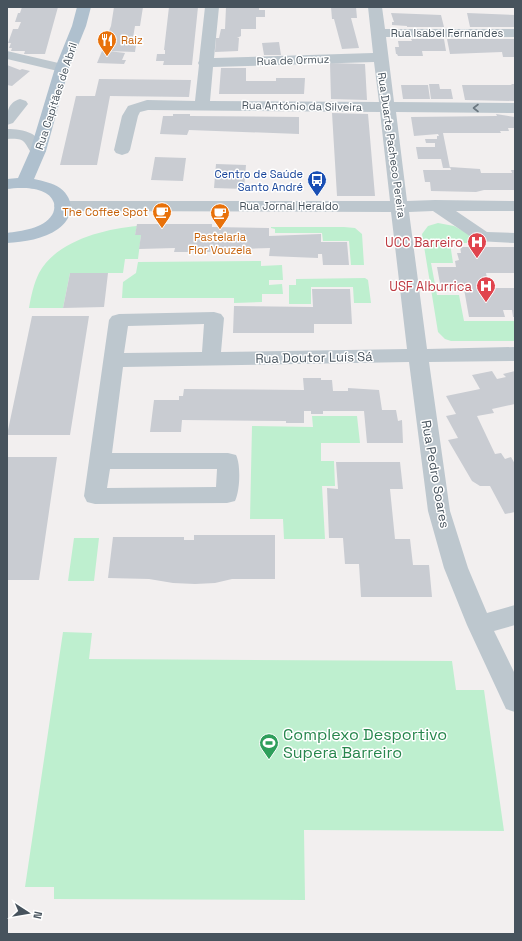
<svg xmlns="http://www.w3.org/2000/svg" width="522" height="941" viewBox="0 0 522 941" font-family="'Space Grotesk',sans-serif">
<rect width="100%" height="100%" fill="#f2efef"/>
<path fill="#beefcf" d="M438,223L454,226L469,234L471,243H450L453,263H431L437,295H459L464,321H515V341H451L445,339L438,332L422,234L428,226Z
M137,226L135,235H141L138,259H125L123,273H70L63,308H29C31,296 34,283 39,273C56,241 104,229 137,226Z
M271,227H344L355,228L362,234L364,265H351L349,241H323L322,233H275V229L271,228Z
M261,261V266L282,265L283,280H269V285L282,284L283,294H262V302L234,303V298H122L123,282L136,273L138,262Z
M365,278L368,280L371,303H354L353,287H311V304H289V285H296V279Z
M312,416H357L360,443H321V461H334L335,486H322L325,539H284L283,519H250L252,426L313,427Z
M74,538H99L94,581H68Z
M63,632L92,633L89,659L452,661L456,690H484L504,831L304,830L305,900L54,899V887H25Z"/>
<path fill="#c9ccd2" d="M22,7H58L45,54H24L25,51H11L12,48H9L11,43H8L13,29H18L21,22H15L18,13H20Z
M114,7H143L140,26H135L133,38H137L135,52L108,51L125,53L122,60H126L124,64L97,63L102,51L105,38H106L111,26Z
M169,7H198L192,65H163L164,61H156L157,54H165V50H164Z
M226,7H259V10H265V17H256V29H241V36L237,38H239L238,51L215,52L216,38H219L221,29H225Z
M331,7H356L357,18H351L359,48L342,49L334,19H332Z
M391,13L441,15L444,27H407V26L392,25V22H394Z
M467,13L515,15V27H470Z
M411,39H444L446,51H422L423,56H398L397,54H396L395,47H399L398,41H412Z
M447,39H515V57H503L502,52L450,54Z
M279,42L281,55H264L262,43Z
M330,63L365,64L367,100L331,99Z
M7,65L20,70L22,69L30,71L12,86L7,85Z
M221,68H246V81H276V78H305L304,94H219Z
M99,79L191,80L189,97L110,96L97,165H60L76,96H95Z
M429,84H439L440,89H451L453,99H431Z
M511,84H515V101L465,100L462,85H512Z
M401,85H428L430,99H403Z
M332,113L368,114L375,196H337Z
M173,114H190V116L299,117V134L189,130L187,135L160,134L163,116H173Z
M496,114L515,117V128H508L509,131H500L501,133H443L450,168H443L441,159H418L416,147H435V143H426L425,139H437V136H439L438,134L414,136L411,117L497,116Z
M155,157L186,158L183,181L151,180Z
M216,164L246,165L244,189L214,188Z
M450,167L480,169L481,173H512L511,170H515V190H484L476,192L431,191L430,182H425L423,170H451Z
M137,224H212V227L269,228V236L321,234V242H347L349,265H323L322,254H318V258L269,256L270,248L211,250L210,252H174L175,248L139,249L141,235H135Z
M460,247H515V273H486L489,288H515V317H513L512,310H503L505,317H469L464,289H441L437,267H456L455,261L459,260L457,253H461Z
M70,273H108L104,307L63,308Z
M312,289H350L352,324H314V333H233L234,306L313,307Z
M32,316H89L70,435H7Z
M492,371L497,379L506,377L503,374L515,371V404L492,409L494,413L477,416L495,454L501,453L505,459L511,457L515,464V512L505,514L490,486H480L472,481L448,440L458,438L446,416L456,414L446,396L480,389L472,375Z
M303,378H321V380H332L333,391H348V388L379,390L382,410H396L398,421L402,420L403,443H367L364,411H323V414H311V411H304V423H286V421L182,420L181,432H150L154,400H179V396H183L184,389L304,390Z
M7,457H57L39,580H7Z
M336,462H400L403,489H390L395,539H410L413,565H429L432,597H361L359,564H345L343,538H329L327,488L338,489Z
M194,535H275V579H232L215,583L195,584L173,583L149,579L108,578L113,537H184V540H194Z"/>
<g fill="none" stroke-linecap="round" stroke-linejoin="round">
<path fill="#bdc7ce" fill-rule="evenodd" d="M205,7H219L214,58L373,53L368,7H382L385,29H515V37H386L394,102L515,103V113L396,112L407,201L435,200L515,201V211H456L487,232L515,233V243L477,241L433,211L409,212L427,349L515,347V361L429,362L450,511L468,568L487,613L515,605V625L494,631L515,674V712L506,709L467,625L444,568L428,511L409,362L123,367L112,453H228L236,455C241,465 240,491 235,501L227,503L95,504L87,502L84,496L109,320L112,316L119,314L214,312L221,314L224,318L221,352L407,349L391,212L63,211L57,210L54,206L57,202L63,201H390L380,112L148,110L140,112L138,116L130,150L128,153L122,155L116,153L114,150L122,116L128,106L147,100L195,101L199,65L198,63L199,61ZM374,62L379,102L210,101L213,67ZM204,324L202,352L124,353L128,326ZM110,469H217L216,487L107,488Z
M7,51L67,65L69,68L67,71L62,72L7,59Z
M20,99L26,101L28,104L13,123L7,125C7,113 7,103 20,99Z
M7,129C25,129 39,133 46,151L44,154L38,156L32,154C23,141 26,138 7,139Z"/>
<path fill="#afc0ce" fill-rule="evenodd" d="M77,7H91L86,26L69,68L46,151L34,179C43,181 53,183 60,188C76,200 73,219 58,229C44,239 24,242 7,243V233C21,231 43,229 52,215C54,212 55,207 54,203C49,186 20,187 7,189V179L18,178L30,151L55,68L72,26Z"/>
</g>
<defs><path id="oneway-chevron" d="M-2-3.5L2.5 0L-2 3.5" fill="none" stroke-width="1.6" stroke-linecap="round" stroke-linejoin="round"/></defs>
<use stroke="#6a767f" href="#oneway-chevron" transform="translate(476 108) rotate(-180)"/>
<defs>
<g id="restaurant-pin" transform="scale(1)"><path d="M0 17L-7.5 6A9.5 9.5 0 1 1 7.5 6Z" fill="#e8710a" stroke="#fff"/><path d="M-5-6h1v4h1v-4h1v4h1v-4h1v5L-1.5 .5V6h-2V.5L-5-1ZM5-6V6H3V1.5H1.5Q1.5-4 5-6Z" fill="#fff"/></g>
<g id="bus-pin" transform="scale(1)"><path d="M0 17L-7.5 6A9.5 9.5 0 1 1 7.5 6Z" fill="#1a4fb4" stroke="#fff"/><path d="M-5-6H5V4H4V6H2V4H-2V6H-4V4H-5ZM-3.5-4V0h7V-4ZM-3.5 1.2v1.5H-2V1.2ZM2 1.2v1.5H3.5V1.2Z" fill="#fff"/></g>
<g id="cafe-pin" transform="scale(1)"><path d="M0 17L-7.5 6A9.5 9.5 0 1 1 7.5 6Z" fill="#e8710a" stroke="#fff"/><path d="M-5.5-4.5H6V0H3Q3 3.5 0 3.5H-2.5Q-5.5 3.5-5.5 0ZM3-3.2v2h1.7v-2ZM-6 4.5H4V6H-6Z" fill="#fff"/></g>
<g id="hospital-pin" transform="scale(1)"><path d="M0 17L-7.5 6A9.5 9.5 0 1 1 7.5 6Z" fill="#e0444e" stroke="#fff"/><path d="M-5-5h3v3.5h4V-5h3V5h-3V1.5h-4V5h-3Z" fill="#fff"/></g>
<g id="stadium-pin" transform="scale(1)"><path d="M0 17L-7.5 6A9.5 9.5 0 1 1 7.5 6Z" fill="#2e9e5b" stroke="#fff"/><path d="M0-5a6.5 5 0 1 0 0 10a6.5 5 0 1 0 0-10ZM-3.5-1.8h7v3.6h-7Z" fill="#fff"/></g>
</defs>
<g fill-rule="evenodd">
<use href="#restaurant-pin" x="107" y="40"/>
<use href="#bus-pin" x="317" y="180"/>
<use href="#cafe-pin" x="162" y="212"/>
<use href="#cafe-pin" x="220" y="213"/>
<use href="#hospital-pin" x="477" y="242"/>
<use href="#hospital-pin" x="486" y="286"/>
<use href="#stadium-pin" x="269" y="743"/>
</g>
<g text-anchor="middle" stroke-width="3" stroke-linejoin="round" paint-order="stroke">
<g font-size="11" fill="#47535d" stroke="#fff">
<text x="447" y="37">Rua Isabel Fernandes</text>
<text transform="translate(293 60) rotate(-2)" y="4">Rua de Ormuz</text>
<text transform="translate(56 96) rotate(-72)" y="4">Rua Capitães de Abril</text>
<text transform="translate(302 106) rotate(1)" y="4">Rua António da Silveira</text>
<text transform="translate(392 145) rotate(82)" y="4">Rua Duarte Pacheco Pereira</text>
<text x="289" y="210">Rua Jornal Heraldo</text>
</g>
<g font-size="11" fill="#c56008" stroke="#fff" text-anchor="start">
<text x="121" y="44">Raiz</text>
<text x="148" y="216" text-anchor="end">The Coffee Spot</text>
<text x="220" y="241" text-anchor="middle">Pastelaria<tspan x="220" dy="13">Flor Vouzela</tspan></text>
</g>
<g font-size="11" fill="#164399" stroke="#fff" text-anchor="end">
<text x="303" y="178">Centro de Saúde<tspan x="303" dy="13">Santo André</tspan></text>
</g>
<g font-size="13" fill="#be3a42" stroke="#fff" text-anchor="end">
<text x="463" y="247">UCC Barreiro</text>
<text x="472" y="291">USF Alburrica</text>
</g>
<g font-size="13" fill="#47535d" stroke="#fff">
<text transform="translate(314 357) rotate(-1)" y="5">Rua Doutor Luís Sá</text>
<text transform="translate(436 474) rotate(80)" y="5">Rua Pedro Soares</text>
</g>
<g font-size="16" fill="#27864d" stroke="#fff" text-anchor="start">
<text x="283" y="740">Complexo Desportivo<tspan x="283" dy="18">Supera Barreiro</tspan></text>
</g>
</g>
<rect width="522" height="941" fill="none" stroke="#47535d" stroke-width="16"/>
<g transform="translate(28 913) rotate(102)" stroke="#ffffff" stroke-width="3" paint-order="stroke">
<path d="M0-3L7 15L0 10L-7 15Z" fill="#47535d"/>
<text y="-6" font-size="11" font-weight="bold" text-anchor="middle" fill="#47535d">N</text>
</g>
</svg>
